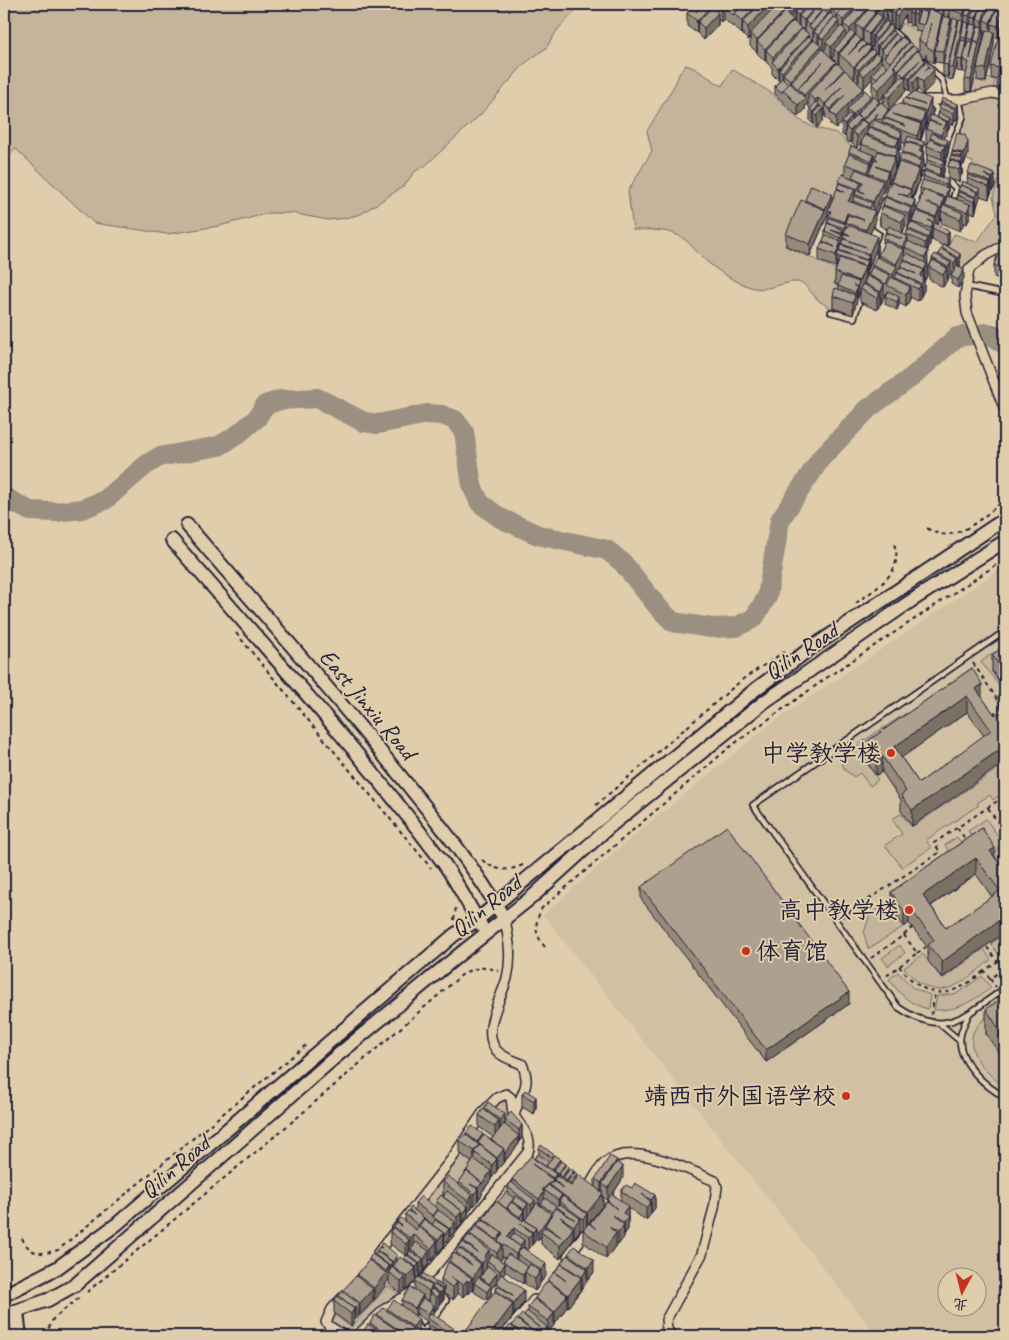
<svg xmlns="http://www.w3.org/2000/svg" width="1009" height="1340" viewBox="0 0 1009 1340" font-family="Caveat,'LXGW WenKai TC',sans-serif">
<rect width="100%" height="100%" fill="#e0cdab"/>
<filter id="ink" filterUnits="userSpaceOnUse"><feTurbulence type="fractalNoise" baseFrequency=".02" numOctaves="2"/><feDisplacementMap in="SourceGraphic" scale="10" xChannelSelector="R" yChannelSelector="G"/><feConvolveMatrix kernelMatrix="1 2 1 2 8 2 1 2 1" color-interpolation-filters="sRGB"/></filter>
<g filter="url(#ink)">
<path fill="#d1c0a2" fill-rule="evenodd" d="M1005,566V1336H877L543,915L624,844L769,725ZM946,1278H976V1308H946Z"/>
<path fill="#c4b49b" stroke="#736b6b" d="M4,4H582L558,29L546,48L524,64L480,115L426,165L414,172L404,186L361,214L345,218L328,220L291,213H269L219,226L167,234L94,223L16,149L4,159Z
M902,23L922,34L918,51L897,31Z
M686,65L694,68L722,86L732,69L773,94L798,119L815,128L837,133L854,149L833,205L800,211L785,246L838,270L834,284L840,288L832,309L819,301L803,283C787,278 771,292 754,288C736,283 717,271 704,259C694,250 688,239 675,234C662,229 646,230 633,230L628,191L652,151L647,131L675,84L681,70Z
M987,78L995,80L993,91L971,94L975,80L986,83Z
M996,95L1005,97V244L966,273L958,271L961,265L944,254L954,234L977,242L997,214L993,197L999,177L973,171V162L967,160L966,147L959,134L965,117L962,104Z
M994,652L1002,663L991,671L1001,684L999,686L981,662Z
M906,713L914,724L864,759L878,780L870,786L860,773L854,777L845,770L839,757Z
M1000,767L1005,775V792L993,800L990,795L977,803L979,805L926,840L931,848L902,867L885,845L902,834L892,819L901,814L912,827Z
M986,819L1003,843L997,848L1001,855L994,860L978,846L968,831Z
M957,837L968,853L889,908L903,927L868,949L864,933L870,914L951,855L945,845Z
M1005,934V950L999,955L991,944Z
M900,945L905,953L888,966L882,958Z
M984,949L991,960C959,985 937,1008 904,968L923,954L942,979Z
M898,972L913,988L930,995L928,1009C909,1004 900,995 889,979Z
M982,976L991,988C972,1001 958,1011 934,1010L937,996L958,993Z
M996,1011L1002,1020L985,1033L1005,1062V1087C989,1076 962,1051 975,1029C980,1021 989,1016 996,1011Z
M501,1101H509L507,1126L488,1112Z
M459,1153L474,1165L458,1193L448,1187L442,1194L446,1197L435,1212L422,1202Z
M388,1286L401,1296L378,1309L352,1335H348L329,1322L332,1313L351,1327Z"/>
<path fill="#9a8f81" stroke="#6a6365" d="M990,324L998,326L1005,333V349L988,340L982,339L978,325Z"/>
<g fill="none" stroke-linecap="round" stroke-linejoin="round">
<path stroke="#9a8f81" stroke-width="20" d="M4,497L30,511L55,512L82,509L105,500L146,465L159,457L219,446L237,435L257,418L265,405L280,400L317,398L364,422L378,424L427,414L442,415L455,420L464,432L472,486L480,503L500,518L538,535L607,550L623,563L658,607L673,622L711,628L736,627L754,618L767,597L780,520L821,458L869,408L912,377L957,337L985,333L1000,342H1005"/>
<g stroke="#22223b" stroke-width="8">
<path id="lane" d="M889,28L905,42
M923,61L942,80L947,98
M929,101L937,109L933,121
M927,165C927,161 926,149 923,144L928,127
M885,201L877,218V226L886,232
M952,202L956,188L945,179L954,139L963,117L959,100
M919,207L916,200L924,175
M880,255V245L886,232L891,235
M966,286L1005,294
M831,312L854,318L862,293
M1005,631L753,805L898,1007C945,1040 966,1015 1005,988
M969,1014C965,1022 960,1031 960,1040C960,1064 986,1087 1005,1097
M940,1024L960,1041
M414,1322L423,1332L432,1336
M420,1336L446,1301V1299L441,1295"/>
</g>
<g stroke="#22223b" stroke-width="12">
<path id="street" d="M919,100H959L992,93L1005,95
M1005,245L986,255L969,269L965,296L967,313L1005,410
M587,1189C593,1181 598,1169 605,1163C631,1140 689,1170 715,1181L717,1187L714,1208L702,1254L666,1320L667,1329L671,1336
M378,1253L451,1160L484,1111L497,1098L506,1094L511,1098L513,1114
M568,1256L591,1226
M342,1298L332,1309L326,1322L329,1326L344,1336
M357,1336L385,1309L412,1292L429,1274L528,1152C533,1138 522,1128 514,1116C519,1094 533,1088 522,1064C515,1061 504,1058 498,1052C479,1033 502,998 507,978C512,958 509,940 505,920
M504,1336L534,1300"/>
</g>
<g stroke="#22223b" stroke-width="16">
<path id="secondary" d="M187,525C256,605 327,685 393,767C433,816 474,865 505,920
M172,540C263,645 358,749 442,861C457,881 467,904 481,925
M4,1295L57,1268L117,1224L454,935L477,920L756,689L811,648L1005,519
M4,1315L48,1300L75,1285L333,1059L460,954L532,897L609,827L764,702L911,601L1005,541"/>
</g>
<g stroke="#22223b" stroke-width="18">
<path id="primary" d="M16,1312L19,1336"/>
</g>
<path stroke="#22223b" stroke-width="2" stroke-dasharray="4 4" stroke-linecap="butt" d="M927,528C954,548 983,516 1005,500
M856,603C876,588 905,573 894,544
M236,633L431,868
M973,663L1005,711
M993,714L1005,705
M596,805L743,679L784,652
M988,808L1005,833
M957,828L967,841
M482,860C496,871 506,872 523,865
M842,917L940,852L934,843L1005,796
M454,920L456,907
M904,935L912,928
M545,947C534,933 534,924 542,908L731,746L832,674L1005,559
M987,947L997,961
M917,953L926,947
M1005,956L984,971L990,979L1005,967
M871,958L904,935L917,953L885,977
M899,966C927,1002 951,999 984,971
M990,979L996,987
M931,1015L935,993
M22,1238C30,1255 41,1255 58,1250L306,1045
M87,1292L299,1116L464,973C476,967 487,966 498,971
M45,1336L53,1319L81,1296"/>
<use href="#lane" stroke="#e0cdab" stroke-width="4.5"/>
<use href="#street" stroke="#e0cdab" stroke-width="9"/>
<use href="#secondary" stroke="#e0cdab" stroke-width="12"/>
<use href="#primary" stroke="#e0cdab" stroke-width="14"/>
</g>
<path fill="#968a7a" stroke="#22223b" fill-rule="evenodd" d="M709,4H772V10L779,7V4H1005V92V87L1004,92L997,90V80L991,78V66L1000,38V34L998,38L994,37V44L986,82L977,80V68L985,33H984V29L979,56L971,92L965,91V79L967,73L963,72V67L962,72L957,71V64L953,80L948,79V73V77L943,76V63L935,62V56L934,63L926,59V54V58L919,52L925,63L929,67L934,83L923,94L918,90L916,92L931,111L925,124L919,141L924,142L923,165L921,170V173L912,198L915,212L909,226L912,223L917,212L920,199V188L923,182V176L927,163V146L929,142H926V129L929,120L937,118L939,114V108L941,102L958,104V116L957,120H955L953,125L950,124L948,130H947V133L944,139L948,153L946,157H945L944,160V172L942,177L948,180V196L957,199V195L958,190L967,183L968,173L995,174V186L993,190H992L989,199L980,196L975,214L970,212V216L967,224L963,222V225L960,231L941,223V217V220L939,219L938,225L949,231V243L947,246L960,254V267L964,278L958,288L951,284L952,275L951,274V275L948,279H947V280L943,287L929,279V267L932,260V258L938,255V254L942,249L943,246L932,240V237L930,240V244L927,250L928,264L927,276L924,281V290L918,301L910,297V299L906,307L899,303V305L897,310L885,304L886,295H884V297L881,304L880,303L877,310L860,302V289L868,276L872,265L878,258V255L883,245V238L887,229L880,226V213L899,160L902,154L905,143L902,142L900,150H899L898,160L895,169L889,183H888L885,192L883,191V193L874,211L875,223L870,234L877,248L859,292V295L857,299L853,315L833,308V296L838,289V285L835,284V272L837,263L836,267L819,261V249L825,236V231L828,219V214L810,256L786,246V234L805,202V200L832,201L837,190L839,182L845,175V164L849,155V152L861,150L862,143L857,148L852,144V141L850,143L846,140V137L842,135V123L836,129L830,124V121L825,117V115V116L823,114V121L817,128L814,125V123L813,124L810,121V108L808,106V103L805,107V110L798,117L783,102V100L782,101L775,94V86L779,81V79L778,80L772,74V67L766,62V60L765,61L757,53V52L750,46V38L748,40L743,35V33L742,34L734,27V25L733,27L724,19L721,22L718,19V25L704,40L698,34V33H697L687,26V13ZM879,8V15H875ZM905,15V23L909,22V25L912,26L913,24V26L916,27V31L921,32L919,40V52L917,51L908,43L900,39L895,35L887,22L890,23L891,22V24L894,26V25V27L897,30ZM865,43L869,46L870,45V46L872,48L873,47L874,51L871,50ZM872,79V82L873,83L872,84V96L873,97L871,99L863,93V88H864ZM896,80L897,81L882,100V103H879V101L896,82ZM906,86V88L909,91L910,90V92L911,94L906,98L902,102V104L888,112V110L906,91ZM905,225L908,227L906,236L903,234Z
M952,151L968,154L964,165H962V175L961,174L959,182L948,179V166Z
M1005,239V280H1004V277L1003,280L994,277V265Z
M1005,645V689L992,671V655Z
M972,668L982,698L995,715L1005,719L912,826L901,811V800L882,772L876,775L865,759V743ZM967,712L984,736L919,783L901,757Z
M982,828L995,857L1005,871V932L942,978L928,961V948L909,923L904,927L891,908V892ZM976,874L992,897L946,928L931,906Z
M641,887L849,1004L766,1062L641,899Z
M1005,996V1062L986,1033V1009Z
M522,1094L536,1097V1109L534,1114L522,1107Z
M488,1102L505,1125V1119L522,1125V1137L519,1142V1144L505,1161L504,1160V1162L497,1170V1169V1171L491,1177V1180L482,1192V1195L474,1206L472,1205V1207L468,1213V1215L462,1222V1223L457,1230L455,1228V1231L450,1237L449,1236V1238L444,1244V1246L438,1253L437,1252V1253L431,1261L429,1259V1263L424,1271H423V1272L420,1276L419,1275L418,1277L421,1279V1277L435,1284L441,1285V1279L449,1261L456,1254V1252L460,1248V1247L464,1243V1241L470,1236V1234L477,1227V1225L483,1220V1218L508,1193V1187L512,1183V1179L539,1154V1148L553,1157L578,1176L595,1187V1179L617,1162L623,1178L613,1194L621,1201V1191L632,1188L655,1195V1208L646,1220L628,1208V1229L624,1235V1237L618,1245L616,1244V1245L606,1259L583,1242V1231L580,1229V1230L574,1238H573V1240L560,1259L541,1244V1236L538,1241L536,1239L528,1250L524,1247V1249L546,1276L541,1282H540V1284L535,1291L525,1284V1281L523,1284L505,1271V1273L503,1275L524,1302L514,1315H513V1316L498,1336H462L464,1335V1333L496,1291V1283L491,1289V1294L487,1300L474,1292V1288L473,1290L472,1289V1290L469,1294L467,1292L463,1297L457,1293V1295L453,1300L444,1294V1299L443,1301L442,1300V1302L440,1305L439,1304V1306L436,1310L434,1308V1313L433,1314L462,1336H363V1332L370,1325V1323L377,1317V1315L387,1311V1309L402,1306V1300L415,1290V1281L416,1280V1279V1280L407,1289L405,1288V1290L401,1294L389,1284V1280L386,1283V1285L374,1300L373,1299V1301L360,1315L359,1314V1316L355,1320H354V1321L351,1326L334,1313V1301L339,1297V1296L343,1292V1290L357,1276V1275L369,1261V1259L374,1255V1254L380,1247V1246L397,1261L404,1260V1258L408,1256V1254L411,1252L413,1247L410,1250H409V1252L406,1256L390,1244V1232L394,1228L397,1222L405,1221V1214L409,1211V1210L415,1211V1203L436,1207V1201L444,1195L443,1194V1182L459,1184V1182L465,1174V1173L472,1162L460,1153V1141L466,1135V1133L483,1136L491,1140L493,1137L479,1127V1115L484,1109V1108ZM603,1197L607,1200V1201L590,1223V1224L587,1225L603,1205ZM420,1215L432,1224V1225L424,1219ZM502,1256L505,1258L503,1261V1263L500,1261L502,1258ZM417,1313V1315L427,1321L428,1330L425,1335L419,1331L415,1316Z
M568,1254L594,1272L588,1280H587V1281L581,1289V1290L568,1307L567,1306V1307L555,1324H554V1325L548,1333L547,1332L546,1336H505V1332L512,1327V1325L518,1320V1319L528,1312V1307L548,1282V1280L555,1273V1272L561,1264V1263L568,1255Z"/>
<path fill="#7a7063" stroke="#22223b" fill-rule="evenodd" d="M702,4L711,6V18L698,22L697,33L696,12Z
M758,4H766L743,22L742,34V21Z
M770,4H772V14L750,34V38L748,40V27Z
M784,4V23L757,41V52V40L784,11Z
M786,4H818V12L822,10V5L821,4H846L831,10V20L834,17V27L837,24V15L847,4H854L837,15V23L839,21V33L826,42V48L823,52V39L819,37V46L818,47V35L814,32L813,43V30L809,27V25L805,21V31L804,32V20L799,16V26L798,27V15L795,12V23L794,24V11L792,9V16L789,19V7ZM823,6L829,11V23L828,24V14L823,16Z
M858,4H860L843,24V32V20Z
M875,4H879V8L875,14Z
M884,4H906V11L910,9L909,13V22L905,23V15L897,30V17L895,15L894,16V26V14L891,12V22L890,23V11L887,9V26L889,24V32L893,27V35L895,33V44L900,37V50L886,59V54L882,50L881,69L872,74V79L864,88V76L859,72V82H858V70L855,67V78L854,79V67L848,55L861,40V49L866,44V54L871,48V57L875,52V64L881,57V49L878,47L877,58L876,39L873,36V47L872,48V36L870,34V45L869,46V34L882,17V24L886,19V8L883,7V16L882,18V6Z
M916,4H919L918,18L916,23Z
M926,4H927V11L926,15Z
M935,4H940L937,5V12L935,18Z
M945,4L944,7V17L943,19V7Z
M951,4H955L950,9V18L949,21V9Z
M974,4H979L971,17V24L969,29V16Z
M982,4L977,19V38L974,40V48L973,52V40L976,28V18Z
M988,4H993L984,20L983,39L971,92V80L982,29V21Z
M998,4L991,24V32L990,35V23Z
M967,5L965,15V24L963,26V14Z
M1005,6V18L1000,27V34L998,38V26Z
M724,7V19L721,22V10Z
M868,8V20L856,25V34L839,54V64L838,65V53L850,40V29Z
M914,8L913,14V24L912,26V14Z
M718,13V25L704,40V28Z
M875,13V25L863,30V40L862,42V29Z
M942,14V26L935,50V56L934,63V51Z
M951,18V30L943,63V51Z
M793,20V32L766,50V60L765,61V49Z
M958,20V32L948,67V77V65Z
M963,21V33L961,37V45L957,59V64L953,80V68Z
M969,23V35L967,38L966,53L963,60L962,72V60Z
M801,28V40L773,64V57Z
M846,31V43L834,49V56L831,59V47Z
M994,32V44L986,82V69Z
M809,34V43L812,39V51L783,74V83L782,84V72L779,69V79L778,80V68Z
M908,42V49L912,45V54L917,49V61L898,71V82V70L894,66V72L896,70V82L878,102V90L890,75V62Z
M1005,43V55L999,80V68Z
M821,46V58L791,82V91L790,92V80Z
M920,60L925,61V70L929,66V75L934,70V83L923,94V82L918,77V90L913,95V83L910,80V90L909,91V79L906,76V91L889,110V98L904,80V76Z
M836,62V74L808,94V103L805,107V110L798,117V105L804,99V95Z
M1005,74V87L1004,92V79Z
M842,86L835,116L830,112V109L825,105V116V104Z
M863,88V100L847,110V118L836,129V117Z
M871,96V108L857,114V123L860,119V131L852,132V141L850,143V131L853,128V115Z
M818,98V107L819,105V113L823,109V121L817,128V116L814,113V123L813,124V112L815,109V100Z
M931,99V111L926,124V111Z
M879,102V114L875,118V128L872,127V132L868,136V124L863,120V128L867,124V135L866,134V137L857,148V136L862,130V119Z
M958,104V116L957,120V108Z
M955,109V121L953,125V113Z
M925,113V125L922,135V123Z
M852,116V128L846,127L845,137V125Z
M950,118V126L948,130V122Z
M947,121V133L942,144L941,143V135Z
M921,124V136L918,145L917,144V136Z
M902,132V144L900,150V138Z
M899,139L898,160L895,169V156L896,153V146Z
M948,140V153L946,157V145Z
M924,142L923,165L919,180V168L921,162V159L919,151L922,147V155L923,146Z
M968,142V154L964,165V153Z
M945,146L944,172L942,177V152Z
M962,154V175L961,157Z
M874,155V168L872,174V161Z
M895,157V170L889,183V171Z
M871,163V174L869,173V180L867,184V172Z
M961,164V176L959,182V170Z
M941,168V180L939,182V175Z
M919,169V181L911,201V189Z
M888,172V184L885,192V180Z
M995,174V186L993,190V178Z
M992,179V191L991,195V182Z
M948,180V200L945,204V209V197L946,192V185Z
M883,181V193L873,214V202Z
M990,183V195L989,199V187Z
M980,189V197L976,209V197Z
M855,190V201H853V205L848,201Z
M832,194V206L828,210V214L810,256V244Z
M944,198V210L941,211V220V208Z
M976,198V210L975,214V202Z
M915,200V212L912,219V207Z
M970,204V216L967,224V212Z
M911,208V220L909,227V214Z
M939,208V220L936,229V217Z
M875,211V223L866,242V230Z
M847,213V222H845L846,233L844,232V238V222Z
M963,213V225L960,231V219Z
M905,215V227L902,235V222Z
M933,223L932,237L931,241V228Z
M843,230V242L839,250V257L837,256V263L836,267V255L840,244V238Z
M949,231V243L947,248V235Z
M930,232V244L928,250V238Z
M877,236V248L869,267V254Z
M908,237V249L905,247L904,262L901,266V268L897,272V279L895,278V283L893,287V275L896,267V264L902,253V247Z
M927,239V251L925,256V243Z
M928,251L927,276L924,282L925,258Z
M960,254V266L958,270V258Z
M869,255V268L867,272V260Z
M957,258V271L954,276V263Z
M867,261V273L865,278V266Z
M1005,261V268H1004V277L1003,280V268Z
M951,263V275L948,279V267Z
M865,267V280L859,292V295L857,299V287L859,281Z
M947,268V280L943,287V275Z
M924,270V290L921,296L920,276Z
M964,270V278L958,288V280Z
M884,284V297L881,304V292Z
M921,285V297L918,301V289Z
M910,287V299L906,307V295Z
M857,288V300L853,315V303L855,297V293Z
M880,293V305L877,310V298Z
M899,297V305L897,310V302Z
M982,684V700L976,689Z
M967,696V712L894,763V747Z
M1005,746V762L912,826V810Z
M882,756V772L876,775V759Z
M995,848V864L990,851Z
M976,858V874L923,911V895Z
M909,907V923L904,927V911Z
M1005,916V932L942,978V962Z
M849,992V1004L766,1062V1050Z
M536,1097V1109L534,1114V1101Z
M505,1114V1127L500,1133V1120Z
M499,1121V1134L495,1139V1127Z
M522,1125V1137L519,1142V1130Z
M483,1134V1146L478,1143L479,1155L474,1152V1163V1151L477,1147V1142Z
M519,1136V1144L505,1161V1153Z
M504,1149V1162L497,1170V1158Z
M497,1159V1171L492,1178V1165Z
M560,1159V1171L565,1164V1173L569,1167V1177L574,1171V1179L578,1174V1186L570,1196V1183L568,1181V1191L566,1193V1181L563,1178L562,1187V1177L558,1175V1184V1174L553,1171V1178L556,1174V1182L554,1180V1188L553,1187V1178H552V1170Z
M617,1160V1173L602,1184L603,1205L587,1225V1213L601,1194V1183Z
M623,1166V1178L608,1201V1188Z
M491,1171V1180L482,1192V1195L478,1200V1188Z
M553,1180V1187L550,1185V1194L544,1190V1204H541V1208L539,1211V1199L542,1190Z
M478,1189V1201L474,1206V1194Z
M472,1195V1207L468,1213V1201Z
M562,1195V1203L559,1201V1209L558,1207V1200Z
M655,1195V1208L651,1213V1200Z
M535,1200V1212L531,1217V1205Z
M651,1202V1214L646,1220V1208Z
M528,1204V1216L524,1222V1209Z
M628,1206V1218L623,1213Z
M468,1207V1215L463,1222V1214Z
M524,1210V1223H520V1217Z
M462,1211V1223L457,1230V1217Z
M551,1214V1222L545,1225V1230L541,1232V1236L538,1241V1232Z
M587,1214V1226L583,1231V1219Z
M628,1217V1229L624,1235V1223Z
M580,1218V1230L574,1238V1226Z
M455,1222V1231L450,1237V1229Z
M624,1225V1237L618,1245V1232Z
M514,1228V1240L512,1243L507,1237Z
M536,1228V1240L533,1244V1232Z
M573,1228V1240L560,1259V1246Z
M449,1229V1238L444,1244V1236Z
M444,1233V1246L438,1253V1240Z
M532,1233V1245L528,1250V1238Z
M616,1233V1245L606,1259V1247Z
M413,1234V1247L410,1250V1238Z
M409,1240V1252L406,1256V1244Z
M524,1240V1249L517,1254V1264L516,1266V1254Z
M437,1241V1253L431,1261V1249Z
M502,1245V1258L497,1265V1253Z
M489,1250V1262L487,1260L486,1271L482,1275V1263L484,1257Z
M429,1251V1263L424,1271V1259Z
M397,1255V1267H393V1274V1262Z
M423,1260V1272L420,1276V1264Z
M594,1260V1272L588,1280V1268Z
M392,1262V1275L390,1273V1266Z
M419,1264V1276L416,1280V1267Z
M481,1264V1277H480V1279L474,1283V1288L473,1290V1278Z
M505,1264V1273L500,1279V1271Z
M546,1264V1276L541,1282V1270Z
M389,1266V1280L386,1283V1285L374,1300V1288L386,1273V1271Z
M416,1268V1280L407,1289V1277Z
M587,1269V1281L582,1289V1277Z
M540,1271V1284L535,1291V1279Z
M497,1273V1281L491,1289V1294L487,1300V1292L489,1289V1284Z
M525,1273V1281L523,1284V1275Z
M405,1278V1290L401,1294V1282Z
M472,1278V1290L469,1294V1282Z
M581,1278V1290L568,1307V1295Z
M467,1280V1292L463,1297V1285Z
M457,1282V1295L453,1300V1288Z
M432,1286V1294L429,1292V1303V1291Z
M444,1287V1299L443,1301V1289Z
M373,1289V1301L360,1315V1303Z
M442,1290V1302L440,1305V1293Z
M524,1290V1302L514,1315V1303Z
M439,1294V1306L436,1310V1297Z
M423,1295V1303L417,1307V1313L415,1317V1308Z
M567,1295V1307L555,1324V1312Z
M359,1304V1316L355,1320V1308Z
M513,1304V1316L498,1336H489Z
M434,1305V1313L430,1320L428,1319V1314Z
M354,1309V1321L351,1326V1314Z
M554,1313V1325L548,1333V1321Z
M419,1319V1331L415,1336H408L413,1329V1327Z
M547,1327V1336H542V1333Z
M541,1329V1336H537V1334Z"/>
<path fill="#aea08e" stroke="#22223b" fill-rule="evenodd" d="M695,4H702L696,12L704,4H708L711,6L697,21L687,13Z
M715,4H758L742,21L734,14L740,7L733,15L724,7L721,10Z
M760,4H770L748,27L743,22Z
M786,4H792L789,7Z
M797,4H801L794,11L792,9Z
M802,4H808L798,15L795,12Z
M810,4H817V5L804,20L799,16Z
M826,4H835L829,11L823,6Z
M837,4H847L837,15L831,10Z
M848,4H858L843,20L837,15Z
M861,4H864L868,8L850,29L843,24Z
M885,4H889L886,8L883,7Z
M890,4H895L890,11L887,9Z
M896,4H905L897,17L894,15L901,5L894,14L891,12Z
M907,4H911L918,6L916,15L913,14L914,8L912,14L909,13L910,9L905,11Z
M937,4H945L943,7L937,5Z
M945,4H951L949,9L944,7Z
M952,4H974L969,16L965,15L967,5L963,14L950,9Z
M976,4H982L976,18L971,17Z
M982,4H988L982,21L977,19Z
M990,4H998L990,23L984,20Z
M998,4H1005V6L998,26L991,24Z
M777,5L784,11L757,40L750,34Z
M818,5L823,9L809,25L805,21Z
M712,7L718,13L704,28L698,22Z
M869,8L875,13L862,29L856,25Z
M929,9L942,14L934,51L926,46L931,23L926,45L919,40Z
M823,10L828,14L813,30L809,27Z
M920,10L927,13L924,25L916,23Z
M1005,10V24L1004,28L1000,27Z
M785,12L793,20L765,49L757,41Z
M830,13L834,17L818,35L814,32Z
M877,13L882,17L869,34L863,30Z
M886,16L887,17L872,36L870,34Z
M943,16L951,18L943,51L935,50Z
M834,17L839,21L823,39L819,36Z
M953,18L958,20L948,65L943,64Z
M959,20L963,21L953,68L948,67Z
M793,21L801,28L773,57L766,50Z
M886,21L889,24L876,39L873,36Z
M964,22L969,23L966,38L961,37Z
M970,24L977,25L973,40L967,38Z
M890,25L893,27L877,46L874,43Z
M841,26L846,31L831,47L826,42Z
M978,26L983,27L979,42L974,40Z
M802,29L809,34L778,68L772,62Z
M986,30L994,32L986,69L977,68Z
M851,31L855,34L838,53L834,49Z
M892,31L895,33L881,49L878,47Z
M896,34L900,37L886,54L882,50Z
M856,35L861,40L848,55L862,41L866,44L858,52L867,45L871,48L854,67L839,54Z
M809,36L812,39L782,72L779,69Z
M902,37L908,42L890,62L884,57Z
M998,38L1005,40V43L999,68L991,66Z
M814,40L821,46L790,80L783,74Z
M961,40L966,41L962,60L957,59Z
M968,41L973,42L970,59L974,42L979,44L971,80L965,79L969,62L963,60Z
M909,42L912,45L893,67L896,70L878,90L872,84Z
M913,46L917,49L898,70L894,66Z
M822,49L836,62L804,95L798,89L823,62L797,88L791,82Z
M872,49L875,52L858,70L855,67Z
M1005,49V74L1004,79L997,78Z
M918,50L925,61L909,79L906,76L920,60L904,76L898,71Z
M876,53L881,57L864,76L859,72Z
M883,62L887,67L877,78L872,74Z
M926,62L929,66L924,72L930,67L934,70L923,82L918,77L913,83L910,80Z
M837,63L844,69L825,90L845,70L863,88L836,117L830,111L845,95L830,109L825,105L842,86L825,104L818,98L815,100L808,94Z
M902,76L906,79L889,98L885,95Z
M782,78L789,84L783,90L782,93L775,86Z
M790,83L805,98L798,105L783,90Z
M865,90L871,96L853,115L847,110Z
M914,92L931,99L926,111L908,107L902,102L904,98L925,105L906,98Z
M874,96L879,102L862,119L857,114Z
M885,96V101L884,102L882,100Z
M942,98L958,104L957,108L941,102Z
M816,102L819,105L813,112L810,109Z
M881,102L888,110L881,120L875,118L878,113L868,124L863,120Z
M901,104L925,113L922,123L893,114L921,124L917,136L882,122L884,118L906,126L884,117L894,105Z
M941,104L955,109L953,113L939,108Z
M820,106L823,109L817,116L814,113Z
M939,113L950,118L948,122L937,118Z
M849,114L852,116L845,125L842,122Z
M856,115L860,119L850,131L846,127Z
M931,115L947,121L941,135L926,129L929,121L941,125L929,120Z
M862,120L867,124L857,136L852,132Z
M874,120L902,132L900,138L872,127Z
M869,127L899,139L896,146L866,134Z
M932,133L948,140L946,145L930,138Z
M957,133L965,135L968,142L964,153L952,151Z
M864,135L898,148L895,156L861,144Z
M908,136L924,142L923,146L906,141Z
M930,139L945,146L942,152L927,146Z
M906,142L922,147L919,151L923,152L921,159L902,152Z
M851,146L874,155L872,161L849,152Z
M878,151L895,157L889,171L876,166L888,172L885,180L869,173L875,159L878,160L875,158Z
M952,152L962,154L961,157L952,155Z
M901,153L921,161L919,168L899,160Z
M849,154L871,163L867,172L845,164Z
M929,154L944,160L942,165L927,160Z
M951,156L962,159V163L950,159Z
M950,160L961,164L959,170L948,166Z
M899,162L919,169L911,189L891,182Z
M927,163L941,168L939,175L924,169Z
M971,165L995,174L993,178L984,174L992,179L991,182L968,173Z
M856,169L883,181L873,202L855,194L857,190L865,193L859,190L863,182L852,177Z
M925,171L948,180L946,185L923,176Z
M842,174L861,182L858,189L839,182Z
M968,175L990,183L989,187L967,178Z
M923,180L948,188L945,197L920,188Z
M962,181L980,189L978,194V192L961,185L960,186Z
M891,182L911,190L908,196L898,193L915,200L912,207L885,196Z
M839,183L855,190L848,201L875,211L866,230L845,222L848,215L864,220L847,213L844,222L829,216L831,211L828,210L837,189L845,192L837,188Z
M811,185L832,194L825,209L805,200Z
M961,185L978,192L976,197L958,190Z
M923,190L944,198L941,208L926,202L939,208L936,217L917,210Z
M959,192L976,198L975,202L957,195Z
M855,196L872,203L870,208L853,201Z
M947,196L970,204L967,212L945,204Z
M885,197L911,208L909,214L883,205Z
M801,200L825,210L810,244L786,234Z
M944,205L963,213L960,219L941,211Z
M883,206L905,215L902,222L880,213Z
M916,211L935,218L934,222L928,220L933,223L931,228L912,222Z
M829,218L846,224L844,228L827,222Z
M911,222L930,232L928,238L908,228Z
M827,223L843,230L841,233L831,230L842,235L840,238L825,231Z
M935,223L949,231L947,235L932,228Z
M848,225L877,236L869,254L842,244L844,239L866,247L843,238L844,234L850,235L844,232Z
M889,226L908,237L902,247L883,238L886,233L902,239L886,232Z
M908,230L927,239L925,243L906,234Z
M825,235L841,241L836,255L819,249L822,242L835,247L823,241Z
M1003,238L1005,239V261L1003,268L994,265Z
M885,241L904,250L896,264L878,255Z
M908,241L928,251L925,258L905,247Z
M944,244L960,254L958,258L942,248Z
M841,245L869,255L867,260L839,250Z
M941,249L957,258L954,263L938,254Z
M839,251L867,261L865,266L837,256Z
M907,253L927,264L924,270L904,259Z
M935,254L951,263L948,267L932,258Z
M876,257L897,266L893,275L872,265Z
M840,258L865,267L859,281L835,272Z
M904,260L924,270L920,276L924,278L921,284L897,272L900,267L916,274L901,266Z
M933,260L947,268L943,275L929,267Z
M957,266L964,270L958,280L951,276Z
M872,267L890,275L886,284L868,275Z
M897,273L921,285L918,289L895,278Z
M841,276L859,282L857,287L853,285L857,288L855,293L838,286Z
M867,276L884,284L881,292L864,283Z
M891,277L910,287L906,295L887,285Z
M863,284L880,293L877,298L860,289Z
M835,288L855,295L853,303L833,296Z
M888,291L899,297L897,302L885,296Z
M1005,645V673L992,655Z
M972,668L982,684L976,689L995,715L1000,712L1005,719V746L912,810L901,795L906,791L882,756L876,759L865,743ZM967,696L991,730L919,783L894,747Z
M727,826L849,992L766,1050L641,887Z
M982,828L995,848L990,851L1005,871V916L942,962L928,945L934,940L909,907L904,911L891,892ZM976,858L1000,891L946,928L923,895Z
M1005,996V1038L986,1009Z
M525,1090L536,1097L534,1101L522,1094Z
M488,1102L505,1114L500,1120L484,1108Z
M483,1109L499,1121L495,1127L479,1115Z
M511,1112L522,1125L519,1130L505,1119Z
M504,1124L519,1136L505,1153L504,1152V1149L491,1140Z
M472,1126L483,1134L477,1142L466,1133Z
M465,1134L479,1145L474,1151L460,1141Z
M484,1135L504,1149L497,1158L478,1143Z
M480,1145L497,1159L492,1165L474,1152Z
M541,1145L553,1154L551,1157L539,1148Z
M538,1154L549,1162L546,1166V1167L534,1159Z
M554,1155L560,1159L552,1170L546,1166Z
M531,1156L556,1174L553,1178L532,1164L553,1180L542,1190L544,1192L539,1199L512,1179Z
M610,1156L617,1160L601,1183L595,1179Z
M474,1159L491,1171L482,1184V1183L467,1171L466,1173H465Z
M561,1161L565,1164L558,1174L553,1171Z
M617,1162L623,1166L608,1188L602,1184Z
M566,1164L569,1167L562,1177L558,1175Z
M570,1168L574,1171L566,1181L563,1178Z
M467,1171L482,1183L478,1188L470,1184L478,1189L474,1194L459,1182Z
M575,1172L578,1174L570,1183L568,1181Z
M579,1175L603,1193L587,1213L550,1185L553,1181L563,1188L554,1180L557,1176L571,1186Z
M448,1176L472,1195L468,1201L443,1182Z
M511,1182L535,1200L531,1205L508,1187Z
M635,1183L655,1195L651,1200L642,1194L651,1202L646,1208L621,1191L626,1185L632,1188Z
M548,1185L562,1195L558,1200L544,1190Z
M447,1191L468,1207L463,1214L462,1211L443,1197Z
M506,1192L514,1198L506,1209L498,1202Z
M612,1194L628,1206L623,1213L628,1217L624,1223L612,1215L624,1225L618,1232L609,1227L616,1233L606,1247L583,1230L589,1223L596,1229L590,1223L607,1201L617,1209L607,1200Z
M441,1195L462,1211L457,1217L436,1201Z
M421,1196L438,1209L433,1216L415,1203Z
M516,1196L528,1204L524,1209L512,1201Z
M563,1196L587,1214L583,1219L559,1201Z
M545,1198L556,1206L552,1212L541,1204Z
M496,1201L523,1221L524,1219L536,1228L533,1232L520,1223L532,1233L528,1238L514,1228L507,1237L521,1247L516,1254L498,1241L503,1233L483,1218Z
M511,1202L524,1210L520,1217L507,1208Z
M537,1203L551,1214L538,1232L536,1231V1228L525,1220Z
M560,1204L580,1218L574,1226L560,1217L573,1228L560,1246L541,1232L545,1227L561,1237L545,1225L556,1208L575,1220L557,1207Z
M411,1207L424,1218L418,1225L405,1214L408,1211L415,1215L409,1210Z
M438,1210L455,1222L450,1229L433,1217Z
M401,1218L416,1230L418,1226L437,1241L431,1249L413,1234L410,1238L394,1227L397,1223L402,1226L397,1222Z
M424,1219L444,1233L438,1240L419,1226Z
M482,1219L502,1233L497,1240L477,1225Z
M435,1220L449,1229L444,1236V1233L432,1225Z
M476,1226L502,1245L497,1253L470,1234Z
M393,1227L409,1240L406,1244L390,1232Z
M514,1233L524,1240L520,1246L510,1239Z
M469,1235L489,1250L484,1257L486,1258L482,1263L460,1247L463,1242L478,1253L464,1241Z
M416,1242L429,1251L424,1259L411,1250Z
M382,1243L397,1255L393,1262L377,1250L379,1247L382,1248L380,1246Z
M574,1246L594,1260L588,1268L568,1254Z
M522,1247L546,1264L541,1270L517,1254Z
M459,1248L481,1264L473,1278L449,1261L454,1253L472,1265L456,1252Z
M376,1251L392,1262L390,1266L374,1254Z
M410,1251L423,1260L420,1264L408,1254Z
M372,1254L389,1266L386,1271L369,1259Z
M492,1254L505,1264L500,1271L487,1260Z
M508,1254L528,1267L523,1275L503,1261Z
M407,1255L419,1264L416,1267L404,1258Z
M567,1255L587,1269L582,1277L561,1263Z
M400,1257L416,1268L407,1277L393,1267Z
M369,1260L386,1273L374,1288L357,1275Z
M448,1262L472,1278L469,1282L467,1280L463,1285L451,1277L457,1282L453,1288L441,1279Z
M530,1264L540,1271L535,1279L525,1272Z
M561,1264L581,1278L568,1295L548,1280L554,1272L566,1281L555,1272Z
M488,1266L497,1273L489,1284L480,1277Z
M392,1267L405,1278L401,1282L389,1272Z
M423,1273L435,1282L432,1285L421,1277Z
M501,1274L524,1290L514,1303L496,1290L498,1286L514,1296L496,1282Z
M356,1276L373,1289L360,1303L343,1290Z
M418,1277L432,1286L429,1291L415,1281Z
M478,1277L491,1286L487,1292L474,1283Z
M547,1281L567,1295L555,1312L535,1298Z
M436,1282L444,1287L443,1289L435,1284Z
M434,1285L442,1290L440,1293L432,1288Z
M410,1287L423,1295L415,1308L402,1300Z
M432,1289L439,1294L436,1297L429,1292Z
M342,1291L359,1304L355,1308L339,1296Z
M495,1291L513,1304L489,1336H469L464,1333Z
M337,1296L354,1309L351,1314L334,1301Z
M423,1298L434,1305L428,1314L417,1307Z
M534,1299L554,1313L548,1321L528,1307Z
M394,1300L419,1319L413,1327L387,1309Z
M383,1308L413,1329L408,1336L377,1315Z
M527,1311L547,1327L542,1333L541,1332V1329L524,1315Z
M431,1313L462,1334L460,1336H454L427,1318Z
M522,1314L541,1329L537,1334L518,1319Z
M375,1315L406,1336H389L370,1323Z
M517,1319L536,1335V1336H525L512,1325Z
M368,1324L387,1336H370L363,1332Z
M510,1325L524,1336H511L505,1332Z
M431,1326L447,1336H429L425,1334Z
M418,1330L427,1336H414Z"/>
</g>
<g fill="#c8321e" stroke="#e0cdab" stroke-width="2">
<circle cx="891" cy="753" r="5"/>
<circle cx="909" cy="910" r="5"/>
<circle cx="746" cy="951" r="5"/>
<circle cx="846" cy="1096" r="5"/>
</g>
<g text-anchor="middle" stroke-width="4" stroke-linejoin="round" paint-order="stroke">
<g font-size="24" fill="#22223b" stroke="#e0cdab">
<text transform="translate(801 651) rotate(-34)" y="8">Qilin Road</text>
<text transform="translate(368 704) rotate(50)" y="8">East Jinxiu Road</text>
<text transform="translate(486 906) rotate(-39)" y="8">Qilin Road</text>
<text transform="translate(175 1167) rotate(-41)" y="8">Qilin Road</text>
</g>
<g font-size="24" fill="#22223b" stroke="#e0cdab" text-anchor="end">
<text x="881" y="761">中学教学楼</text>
<text x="899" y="918">高中教学楼</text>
<text x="756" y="959" text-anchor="start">体育馆</text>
<text x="836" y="1104">靖西市外国语学校</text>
</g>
</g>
<rect width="1009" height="1340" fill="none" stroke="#e0cdab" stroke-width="20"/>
<rect x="10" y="10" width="989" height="1320" fill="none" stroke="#22223b" stroke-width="2" filter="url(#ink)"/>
<g transform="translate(962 1292) rotate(187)"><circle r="24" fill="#e0cdab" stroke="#94897e"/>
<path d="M0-4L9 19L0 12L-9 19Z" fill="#c8321e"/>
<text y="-8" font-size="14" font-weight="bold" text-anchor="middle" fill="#22223b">北</text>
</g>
</svg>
